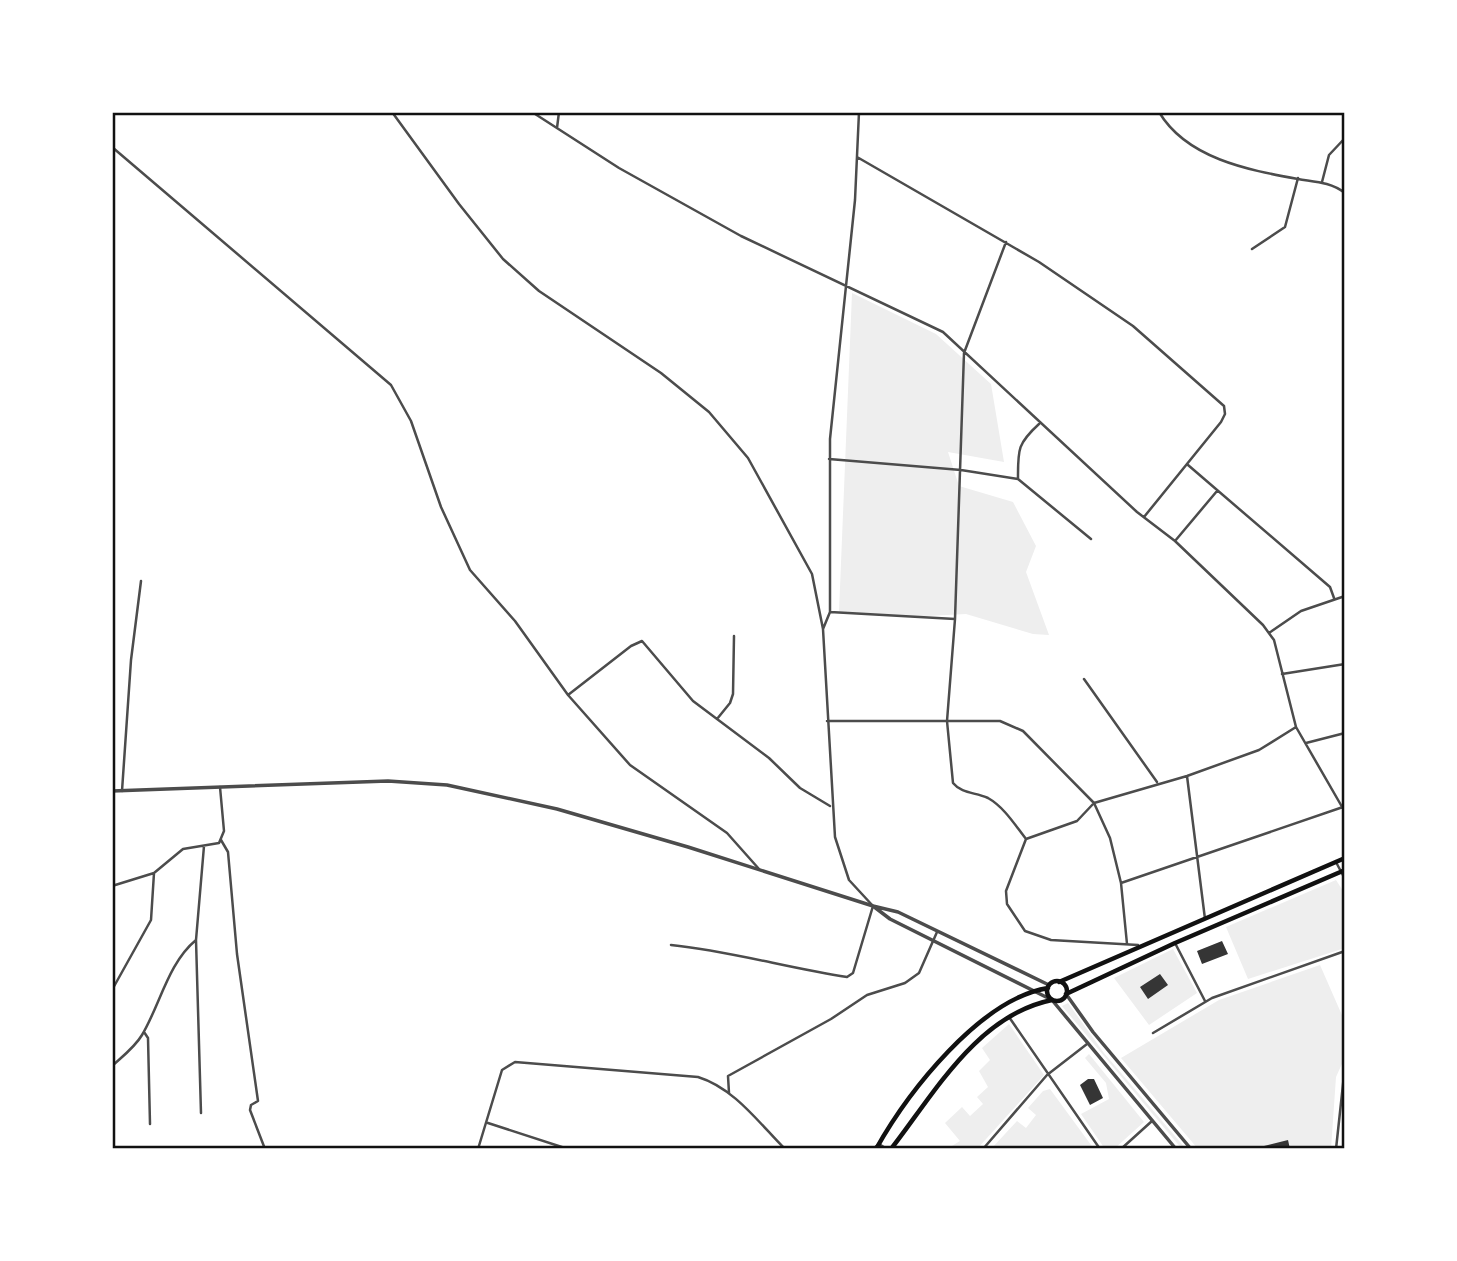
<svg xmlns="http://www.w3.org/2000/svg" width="1457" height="1261" viewBox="0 0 1457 1261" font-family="'Fira Sans',sans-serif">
<rect width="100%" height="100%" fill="#fff"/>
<path fill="#eee" d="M852,293L936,334L991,384L1004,462L948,452L959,486L1013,502L1036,546L1026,572L1049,635L1033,634L966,614L908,617L839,612Z
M1336,880L1345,894V948L1248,979L1226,927Z
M1173,949L1197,993L1149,1025L1114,978Z
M1320,965L1345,1022V1057L1336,1077L1331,1149H1198L1121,1058L1219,1000Z
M1068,1003L1104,1053L1186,1149H1182L1062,1006Z
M1009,1024L1044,1075L977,1149H947L960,1141L945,1123L962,1107L970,1116L983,1104L977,1097L988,1087L979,1071L990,1060L982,1048Z
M1089,1054L1144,1122L1114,1149H1105L1081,1114L1109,1099L1106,1083L1085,1058Z
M1050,1089L1094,1149H991L1017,1121L1026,1128L1036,1115L1028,1108L1043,1091Z"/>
<path fill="#353535" d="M1222,941L1228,954L1202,964L1197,951Z
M1160,974L1168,985L1148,999L1140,987Z
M1088,1079H1094L1103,1098L1090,1105L1080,1085Z
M1288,1140L1290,1149H1265L1264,1146Z"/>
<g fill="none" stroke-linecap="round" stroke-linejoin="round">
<path stroke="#4c4c4c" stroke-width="2.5" d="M392,112L459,204L503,259L539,291L661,373L709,412L748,458L812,574L823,629L835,837L849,880L873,906L853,973L847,977C788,968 730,951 671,945
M532,112L619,168L741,236L943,332L1137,512L1175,541L1263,625L1274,640L1296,727L1345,812
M1159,112C1187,159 1249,170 1298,179C1316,182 1330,182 1345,193
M557,128L559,112
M112,147L391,385L411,421L441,507L470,570L515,621L568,695L630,765L727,833L759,869
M857,157L1039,262L1133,326L1224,406L1225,414L1221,422L1144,517
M1322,182L1329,155L1345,138
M1006,242L964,353L955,619L947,721L953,783C962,794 975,792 988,798C1004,807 1015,825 1026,839
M1252,249L1285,227L1298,178
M829,459L961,470L1018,479L1091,539
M1188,465L1330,587L1334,598
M1018,479C1018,450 1017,444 1039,424
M1175,541L1217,491
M830,612L955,619
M823,629L830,612V439L855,200L859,112
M1269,633L1301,611L1345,596
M1282,674L1345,664
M1084,679L1157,782
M568,695L631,646L642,641L693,701L769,758L800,788L830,806
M717,719L730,703L733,694L734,636
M827,721H1000L1023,731L1094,803L1110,838L1121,883L1127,944
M1306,743L1345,733
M1187,776L1205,919
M122,791L131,660L141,581
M221,840L228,852L237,954L258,1101L251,1105L250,1110L265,1149
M1337,864L1345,879
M1121,883L1343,807
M112,886L154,873L183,849L219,843L224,831L220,787
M1175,943L1205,1001
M1138,945L1051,940L1025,931L1007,904L1006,891L1026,839L1077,821L1094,803L1187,776L1259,750L1296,727
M112,990L151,920L154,873
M1009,1017L1100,1149
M144,1032L148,1038L150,1124
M1153,1033L1212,998L1345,951
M112,1066C123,1056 135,1047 142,1035C160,1005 168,963 196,940
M729,1093L728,1076L831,1019L867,995L905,983L919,973L937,932
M201,1113L196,940L204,846
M488,1123L568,1149
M478,1149L502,1070L515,1062L698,1077C734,1088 759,1123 785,1149
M873,1149L879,1144L887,1149
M983,1149L1047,1075L1087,1044
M1121,1149L1152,1121
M1336,1149L1345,1066
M1344,1149L1345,1147"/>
<path stroke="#4c4c4c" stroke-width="3.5" d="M112,791L388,781L447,785L557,809L688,847L873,906L890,919L1052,1000L1176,1149
M873,906L898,912L1049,985
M1066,994L1093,1032L1191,1149"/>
<path stroke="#111" stroke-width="4.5" d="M1047 991a10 10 0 1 1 20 0a10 10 0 1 1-20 0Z
M1059,982L1345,858
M1066,994L1175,943L1345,870
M876,1149C908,1092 980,999 1048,988
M891,1149C934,1094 977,1015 1052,1000"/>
</g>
<rect width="1457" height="1261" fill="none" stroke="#ffffff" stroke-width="228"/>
<rect x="114" y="114" width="1229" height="1033" fill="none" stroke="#111" stroke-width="2.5"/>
</svg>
